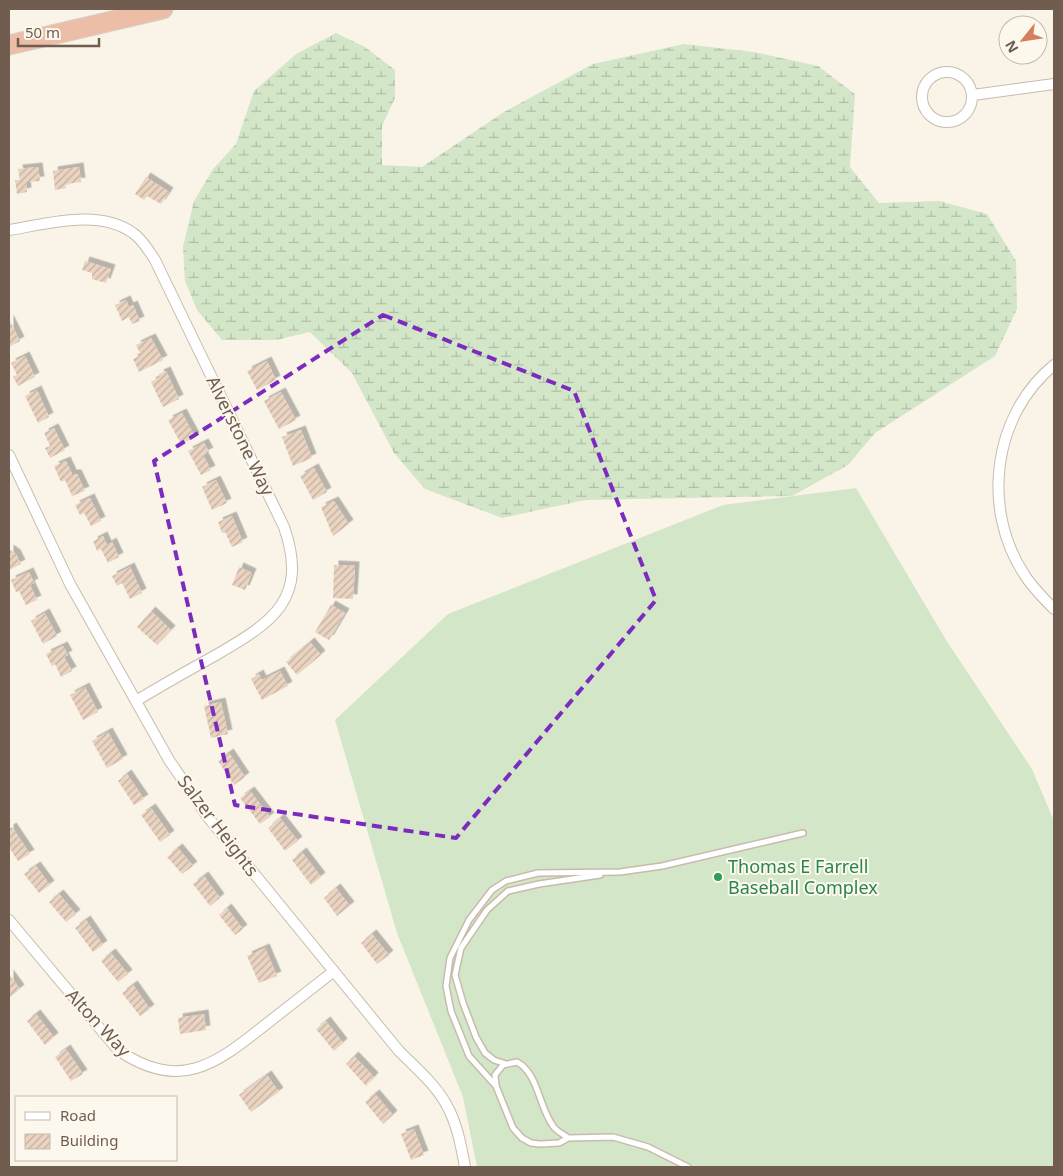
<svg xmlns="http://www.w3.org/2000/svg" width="1063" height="1176" viewBox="0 0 1063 1176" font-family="'Noto Sans',sans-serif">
<defs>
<pattern id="wetland-marsh" width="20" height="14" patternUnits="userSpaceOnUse" patternTransform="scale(1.25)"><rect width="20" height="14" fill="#d3e6c8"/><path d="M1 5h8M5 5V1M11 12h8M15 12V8" fill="none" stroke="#b0bea5"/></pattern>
<pattern id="building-hatch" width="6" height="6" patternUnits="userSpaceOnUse" patternTransform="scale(1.25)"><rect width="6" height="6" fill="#ead4c1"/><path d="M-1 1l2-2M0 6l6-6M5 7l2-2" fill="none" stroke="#c2af9f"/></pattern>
<filter id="shadow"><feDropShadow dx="4.5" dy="-4.5" stdDeviation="0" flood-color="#0004"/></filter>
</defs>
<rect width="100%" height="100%" fill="#faf4e8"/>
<path fill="url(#wetland-marsh)" d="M336,33L365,47L395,70V98L382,126V165L422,167L504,112L593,64L684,44L754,52L818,66L855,94L850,167L879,203L939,201L987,214L1016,261L1017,309L995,356L875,433L848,465L792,496L585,500L502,518L425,489L394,453L352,373L310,332L276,340H222L197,310L185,281L183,247L194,201L213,169L236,144L254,91L296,54Z"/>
<path fill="#d3e6c8" d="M856,488L946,640L1032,769L1054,821V1167H477L463,1097L397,933L335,720L448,614L723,505Z"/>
<path fill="url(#building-hatch)" filter="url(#shadow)" d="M38,167L40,181L26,182L27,192L17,194L15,180H20L18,169Z
M79,167L81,182L65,184L66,188L55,190L53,171Z
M146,177L169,192L161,204L147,196L144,200L135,194Z
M85,261L111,269L106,283L92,279V273L82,270Z
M126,300L129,307L133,305L140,321L132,324L129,317L122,321L115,305Z
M9,319L20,341L9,347Z
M151,338L163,360L139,372L133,359L141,355L136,345Z
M25,356L35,377L18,386L13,377L17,375L11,363Z
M267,361L276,380L257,390L247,371Z
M166,371L179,399L163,407L151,382L160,377L159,374Z
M37,390L49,417L38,423L25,396Z
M281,392L296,420L279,429L264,401Z
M182,413L195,437L181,444L168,420Z
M54,428L65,450L50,458L45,448L50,446L44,433Z
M301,430L312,458L293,466L282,437Z
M204,443L209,452L203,455L211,470L201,475L188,451Z
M66,461L72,474H77L85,491L72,496L65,480L61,482L54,466Z
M314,468L327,492L313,500L300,476Z
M216,480L227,503L212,510L202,487Z
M90,498L101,521L91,526L84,513L80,515L75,505Z
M334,501L349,524L333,536L321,507Z
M232,516L243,542L232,547L225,532L222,533L218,522Z
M103,536L107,545L112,542L119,557L108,563L101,549L97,551L93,541Z
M9,549L16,554L21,564L9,570Z
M334,565L355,566L353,599L333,598Z
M130,567L142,593L130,599L122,583L117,586L112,576Z
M239,567L252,573L245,590L232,585Z
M29,572L34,583L30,585L37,600L26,605L19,591L16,592L11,580Z
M331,605L345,613L329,640L315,632Z
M151,611L171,630L157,645L137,627Z
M45,613L57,636L43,644L31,621Z
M310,642L321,655L297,675L286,662Z
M63,646L68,655L64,657L72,671L61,677L55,664L52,666L46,654Z
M280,671L288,686L262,700L251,679L259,674L262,680Z
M85,687L98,712L83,720L70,695Z
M221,702L228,734L211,738L204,706Z
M108,732L123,759L107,768L92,741Z
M229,753L245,777L234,785L218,761Z
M127,774L144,799L134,805L118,781Z
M250,791L270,817L260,824L240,798Z
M151,808L170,835L160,842L141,815Z
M280,818L298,841L285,851L268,828Z
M12,827L30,854L18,861L9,847V829Z
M178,848L193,866L182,874L167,857Z
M302,852L321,877L311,885L292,860Z
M36,866L50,885L39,893L24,874Z
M204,876L220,898L210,906L193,884Z
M336,888L350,906L337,916L324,898Z
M59,894L76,914L66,922L49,902Z
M227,908L243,929L235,935L219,915Z
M86,920L103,945L93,952L75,928Z
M372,934L389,955L377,964L361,943Z
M265,948L277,976L259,983L247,956Z
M111,953L128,974L118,982L101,961Z
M9,974L20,989L9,998Z
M133,985L150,1009L140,1016L122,993Z
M36,1014L54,1037L45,1045L27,1021Z
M204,1014L206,1030L180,1034L178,1018Z
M326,1021L343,1043L334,1051L316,1029Z
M66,1049L83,1074L71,1081L55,1057Z
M354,1056L374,1077L366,1086L346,1064Z
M267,1075L279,1092L251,1112L239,1095Z
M375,1094L393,1115L383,1124L365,1102Z
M414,1129L424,1155L411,1160L401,1134Z"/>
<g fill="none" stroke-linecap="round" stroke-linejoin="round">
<g stroke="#c8bbad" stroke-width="8">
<path id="service" d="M506,1064L494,1060L485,1053L476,1037L463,1003L455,975L461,948L487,910L508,891L539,884L600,875
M496,1086L469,1056L451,1011L446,986L450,958L469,920L492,890L506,881L538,873L620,872L662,866L803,833
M568,1138C563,1134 556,1131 553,1126C539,1107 538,1073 517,1062L503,1065L495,1075L496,1086L513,1128L522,1138L531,1143L540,1144L559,1143L568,1138L613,1137L648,1147L688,1167"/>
</g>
<g stroke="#c8bbad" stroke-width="12">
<path id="minor" d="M922 97a25 25 0 1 1 50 0a25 25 0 1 1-50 0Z
M973,95L1054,84
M9,230C47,224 99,208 133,233C143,240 149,251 155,260L284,527C309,599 273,622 216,655C189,670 162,685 136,701
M1054,365C993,415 981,508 1024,574C1032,587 1043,598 1054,609
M9,455L70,584L169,760L207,816L399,1051C415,1067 435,1084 446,1104C457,1123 461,1145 465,1167
M9,920L118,1050C179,1092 215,1065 265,1025C288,1007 311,989 334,971"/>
</g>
<g stroke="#d7d2ce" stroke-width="21">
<path id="motorway" d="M9,45L163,9"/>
</g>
<use href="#service" stroke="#fff" stroke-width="5"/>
<use href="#minor" stroke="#fff" stroke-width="10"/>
<use href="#motorway" stroke="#ecbda7" stroke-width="19"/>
</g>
<path fill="none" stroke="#7b2cbf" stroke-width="4" stroke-dasharray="10 6" stroke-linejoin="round" d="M383,315L574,391L656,600L456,838L235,805L154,461Z"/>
<circle fill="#2e9e5b" stroke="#fdf8ee" stroke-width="2" cx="718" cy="877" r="5"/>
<g text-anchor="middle" stroke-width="4" stroke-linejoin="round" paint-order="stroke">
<g font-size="18" fill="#715d4f" stroke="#fdf8ee">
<text transform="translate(240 436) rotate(64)" y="6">Alverstone Way</text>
<text transform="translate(218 826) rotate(53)" y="6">Salzer Heights</text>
<text transform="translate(98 1023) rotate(47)" y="6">Alton Way</text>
</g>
<g font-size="18" fill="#27864d" stroke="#fdf8ee" text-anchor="start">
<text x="728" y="873">Thomas E Farrell<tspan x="728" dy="21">Baseball Complex</tspan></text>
</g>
</g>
<rect width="1063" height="1176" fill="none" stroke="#715d4f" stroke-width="20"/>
<rect x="15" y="1096" width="162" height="65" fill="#fdf8ee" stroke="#c5baae"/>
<rect x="25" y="1112" width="25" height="8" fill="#ffffff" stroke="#c5baae"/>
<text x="60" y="1121" font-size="15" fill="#715d4f">Road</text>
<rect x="25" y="1134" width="25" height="15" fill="url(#building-hatch)" stroke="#c5baae"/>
<text x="60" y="1146" font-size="15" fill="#715d4f">Building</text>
<g transform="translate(1023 40) rotate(240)"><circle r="24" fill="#fdf8ee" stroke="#c5baae"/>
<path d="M0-4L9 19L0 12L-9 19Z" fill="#d47f5d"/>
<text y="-8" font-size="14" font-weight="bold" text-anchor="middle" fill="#715d4f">N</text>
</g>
<path d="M18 38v8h81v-8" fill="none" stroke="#715d4f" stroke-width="2.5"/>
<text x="25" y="38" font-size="15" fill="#715d4f" stroke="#fdf8ee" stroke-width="4" paint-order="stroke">50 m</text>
</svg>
